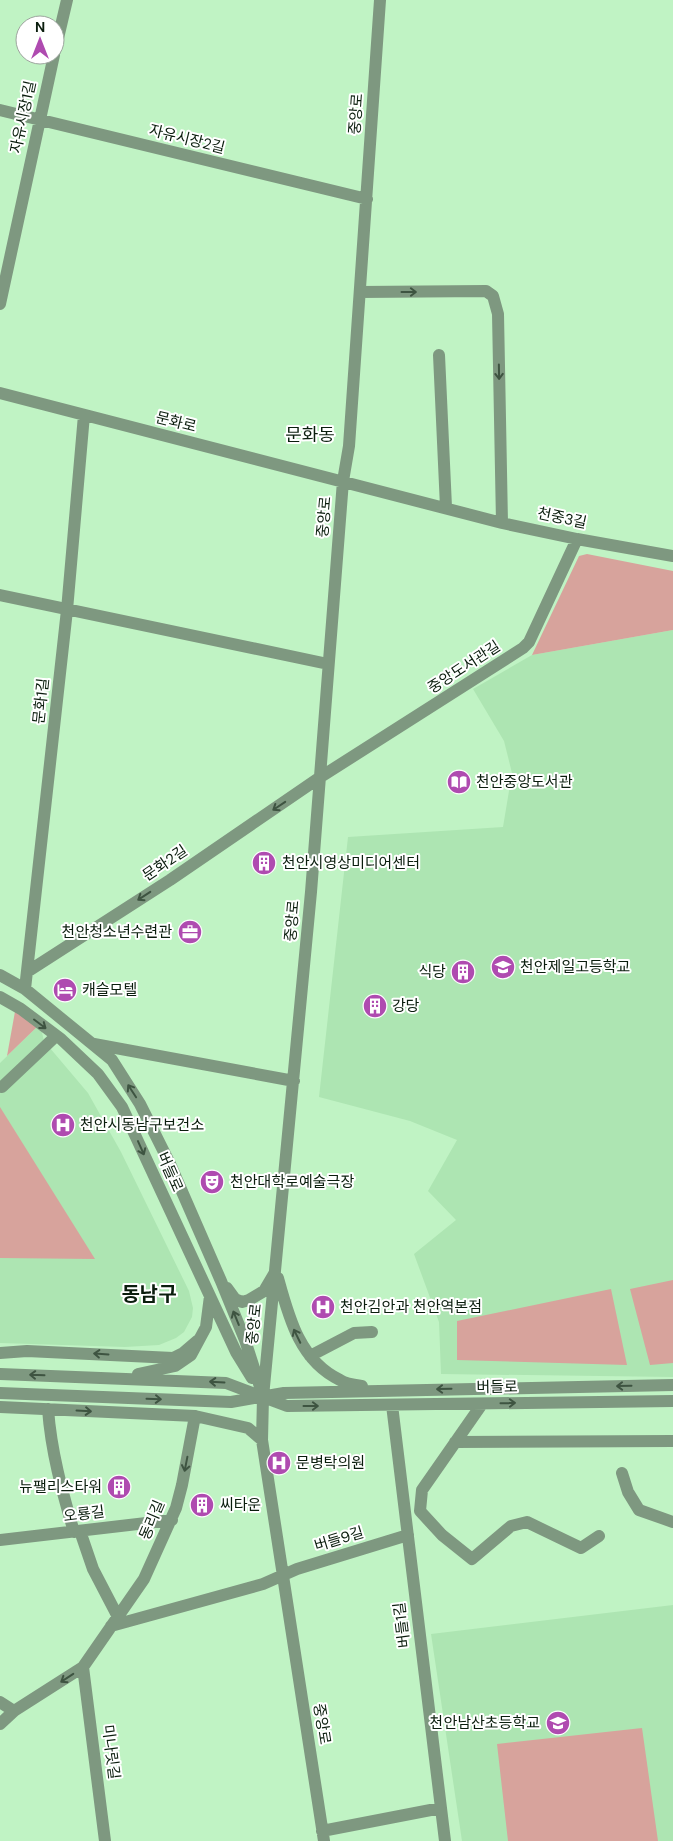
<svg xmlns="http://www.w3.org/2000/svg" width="673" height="1841" viewBox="0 0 673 1841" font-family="'DM Sans','Noto Sans KR',sans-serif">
<rect width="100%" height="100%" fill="#c0f3c4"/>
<path fill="#ade5b2" d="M673,630V1377L441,1374L439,1322L414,1254L456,1220L428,1191L457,1140L410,1121L319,1097L348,837L503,827L512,773L504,741L473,689L532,655Z
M40,1024L44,1041L88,1093L121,1152L189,1291L193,1308L192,1317L184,1332L176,1338L159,1345L125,1347L0,1343V1063Z
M673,1605V1841H462L431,1634Z"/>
<path fill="#d7a39c" d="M587,554L673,571V630L532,655L579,556Z
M16,1006L40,1024L7,1056Z
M0,1107L95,1259L0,1258Z
M673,1280V1363L650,1365L630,1289Z
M611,1289L627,1365L457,1360V1321Z
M642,1728L658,1841H508L497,1744Z"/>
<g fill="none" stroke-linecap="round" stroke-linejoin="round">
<path stroke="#7e9880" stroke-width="12" d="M55,51L67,0
M0,110L367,199
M360,292L486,291L493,296L498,314L502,523
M0,304L54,55
M439,355L446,507
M0,393L502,523L577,539L673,556
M0,595L328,664
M27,972L170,880L319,778L523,648L529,642L577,539
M0,975L25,989L112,1060L140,1104L170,1164L221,1281L245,1340L262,1393
M25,989L67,610L84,415
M0,997L21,1009L61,1039L98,1074L122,1107L236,1352L252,1378
M94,1044L294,1081
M2,1087L56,1036
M278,1278C289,1318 300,1361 340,1380C346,1384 355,1385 362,1386
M227,1288L235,1299L242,1302L249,1300L264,1291L274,1274
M0,1353L27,1351L173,1358L183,1353L197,1341
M310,1356L354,1333L372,1332
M0,1374L226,1383L287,1406L673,1401
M138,1374L175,1366L191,1355L206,1327L210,1296
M0,1393L231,1402L284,1393L673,1385
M482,1404L422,1490L420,1511L442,1535L472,1559L511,1526L527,1522L581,1548L599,1536
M392,1405L445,1841
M0,1407L195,1416L248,1428L262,1440
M48,1409C51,1451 62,1491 74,1532
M455,1442L673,1441
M622,1473L628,1492L639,1510L673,1522
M80,1531L93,1569L118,1617
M0,1540L172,1520
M111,1626L263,1584L297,1569L408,1535
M83,1667L105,1841
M0,1702L14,1711
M0,1724L14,1711L83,1667L144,1579L176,1508L182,1485L195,1416
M322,1831L441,1808
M324,1841L262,1440L263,1397L311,892L343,481L349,446L380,0"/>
</g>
<defs><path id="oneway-shaft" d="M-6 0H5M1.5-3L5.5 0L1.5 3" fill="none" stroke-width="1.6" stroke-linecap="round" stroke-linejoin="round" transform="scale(1.25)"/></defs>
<g stroke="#3e5441">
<use href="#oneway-shaft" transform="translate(409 292)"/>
<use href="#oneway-shaft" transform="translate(499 372) rotate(89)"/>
<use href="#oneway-shaft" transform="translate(279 806) rotate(146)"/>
<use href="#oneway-shaft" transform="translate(144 896) rotate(147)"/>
<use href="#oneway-shaft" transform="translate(40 1024) rotate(37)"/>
<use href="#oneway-shaft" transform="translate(132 1091) rotate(-123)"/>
<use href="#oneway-shaft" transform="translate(141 1148) rotate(66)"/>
<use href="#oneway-shaft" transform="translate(236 1318) rotate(-112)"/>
<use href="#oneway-shaft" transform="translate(297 1336) rotate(-116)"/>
<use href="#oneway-shaft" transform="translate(101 1354) rotate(-176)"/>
<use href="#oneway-shaft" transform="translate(37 1375) rotate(-178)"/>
<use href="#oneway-shaft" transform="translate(217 1382) rotate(-177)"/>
<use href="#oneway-shaft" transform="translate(624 1386) rotate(179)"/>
<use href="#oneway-shaft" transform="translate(444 1389) rotate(179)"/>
<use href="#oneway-shaft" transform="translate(154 1399) rotate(2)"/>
<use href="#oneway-shaft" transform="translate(508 1403) rotate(-1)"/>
<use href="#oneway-shaft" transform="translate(311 1406)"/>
<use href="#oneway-shaft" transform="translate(84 1411) rotate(3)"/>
<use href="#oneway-shaft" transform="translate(186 1464) rotate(101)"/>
<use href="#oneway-shaft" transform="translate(67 1678) rotate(147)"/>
</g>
<defs>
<g id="library-disc" transform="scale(1.25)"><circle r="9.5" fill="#af4bb0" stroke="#fff"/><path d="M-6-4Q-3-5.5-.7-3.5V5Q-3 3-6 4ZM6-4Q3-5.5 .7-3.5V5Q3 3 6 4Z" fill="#fff"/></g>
<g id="building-disc" transform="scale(1.25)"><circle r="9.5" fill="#af4bb0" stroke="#fff"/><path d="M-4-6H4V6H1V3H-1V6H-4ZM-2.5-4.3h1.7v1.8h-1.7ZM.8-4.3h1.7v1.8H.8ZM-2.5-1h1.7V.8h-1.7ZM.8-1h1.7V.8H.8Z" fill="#fff"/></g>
<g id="office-disc" transform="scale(1.25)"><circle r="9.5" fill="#af4bb0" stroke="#fff"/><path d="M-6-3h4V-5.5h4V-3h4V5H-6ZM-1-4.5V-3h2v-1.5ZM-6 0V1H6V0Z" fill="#fff"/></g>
<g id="school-disc" transform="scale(1.25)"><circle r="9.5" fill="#af4bb0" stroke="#fff"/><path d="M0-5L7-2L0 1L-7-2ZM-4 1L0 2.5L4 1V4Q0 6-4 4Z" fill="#fff"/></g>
<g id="hotel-disc" transform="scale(1.25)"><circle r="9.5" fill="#af4bb0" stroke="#fff"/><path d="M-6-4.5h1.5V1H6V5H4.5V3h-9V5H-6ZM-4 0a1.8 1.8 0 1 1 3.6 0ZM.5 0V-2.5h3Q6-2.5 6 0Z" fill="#fff"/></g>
<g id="hospital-disc" transform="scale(1.25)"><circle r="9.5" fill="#af4bb0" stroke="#fff"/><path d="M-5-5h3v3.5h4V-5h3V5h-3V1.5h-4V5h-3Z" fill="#fff"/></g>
<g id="theatre-disc" transform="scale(1.25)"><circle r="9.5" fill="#af4bb0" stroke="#fff"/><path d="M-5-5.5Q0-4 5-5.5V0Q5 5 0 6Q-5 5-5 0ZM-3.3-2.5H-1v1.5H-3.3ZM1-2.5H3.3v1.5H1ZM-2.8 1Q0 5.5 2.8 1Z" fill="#fff"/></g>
</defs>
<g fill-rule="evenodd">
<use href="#library-disc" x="459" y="782"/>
<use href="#building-disc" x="264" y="863"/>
<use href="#office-disc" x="190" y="932"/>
<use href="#school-disc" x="503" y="967"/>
<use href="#building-disc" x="463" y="972"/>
<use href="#hotel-disc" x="65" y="990"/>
<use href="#building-disc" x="375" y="1006"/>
<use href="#hospital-disc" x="63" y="1125"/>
<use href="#theatre-disc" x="212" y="1182"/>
<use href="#hospital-disc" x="323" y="1307"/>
<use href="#hospital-disc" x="279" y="1463"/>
<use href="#building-disc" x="119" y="1487"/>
<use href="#building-disc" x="202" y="1505"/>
<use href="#school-disc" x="558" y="1723"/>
</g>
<g text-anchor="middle" stroke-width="4" stroke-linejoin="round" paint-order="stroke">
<g font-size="15" fill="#0a1d0d" stroke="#fff">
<text transform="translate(356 114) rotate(-86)" y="5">중앙로</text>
<text transform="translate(23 117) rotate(-78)" y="5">자유시장1길</text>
<text transform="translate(187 139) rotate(14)" y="5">자유시장2길</text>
<text transform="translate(176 422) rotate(14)" y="5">문화로</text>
<text transform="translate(324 517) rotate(-85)" y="5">중앙로</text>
<text transform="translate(562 518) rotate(12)" y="5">천중3길</text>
<text transform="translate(464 667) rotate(-33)" y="5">중앙도서관길</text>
<text transform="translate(41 701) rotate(-84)" y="5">문화1길</text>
<text transform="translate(165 863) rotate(-34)" y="5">문화2길</text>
<text transform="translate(292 921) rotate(-85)" y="5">중앙로</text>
<text transform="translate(170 1172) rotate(66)" y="5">버들로</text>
<text transform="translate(254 1324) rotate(-84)" y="5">중앙로</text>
<text transform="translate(497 1387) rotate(-1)" y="5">버들로</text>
<text transform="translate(84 1514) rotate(-7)" y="5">오룡길</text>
<text transform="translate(152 1520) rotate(-67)" y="5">동리길</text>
<text transform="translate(339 1539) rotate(-17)" y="5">버들9길</text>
<text transform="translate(402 1625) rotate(-97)" y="5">버들1길</text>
<text transform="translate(322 1724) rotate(81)" y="5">중앙로</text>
<text transform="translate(111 1752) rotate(83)" y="5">미나릿길</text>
</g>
<g font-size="15" fill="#0a1d0d" stroke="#fff" text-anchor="start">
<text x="476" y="787">천안중앙도서관</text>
<text x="282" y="868">천안시영상미디어센터</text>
<text x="172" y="937" text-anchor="end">천안청소년수련관</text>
<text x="520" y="972">천안제일고등학교</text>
<text x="446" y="977" text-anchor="end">식당</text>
<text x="82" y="995">캐슬모텔</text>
<text x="392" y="1011">강당</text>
<text x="80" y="1130">천안시동남구보건소</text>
<text x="230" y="1187">천안대학로예술극장</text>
<text x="340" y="1312">천안김안과 천안역본점</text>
<text x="296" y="1468">문병탁의원</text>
<text x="102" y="1492" text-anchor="end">뉴팰리스타워</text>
<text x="220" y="1510">씨타운</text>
<text x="540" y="1728" text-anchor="end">천안남산초등학교</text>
</g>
<g font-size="18" fill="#0a1d0d" stroke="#fff">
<text x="310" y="441">문화동</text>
</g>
<g font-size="20" font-weight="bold" fill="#0a1d0d" stroke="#fff">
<text x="149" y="1301">동남구</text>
</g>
</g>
<g transform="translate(40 40)"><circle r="24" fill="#ffffff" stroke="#9da59e"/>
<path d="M0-4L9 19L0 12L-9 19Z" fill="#af4bb0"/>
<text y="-8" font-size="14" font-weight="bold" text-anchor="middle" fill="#0a1d0d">N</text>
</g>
</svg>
